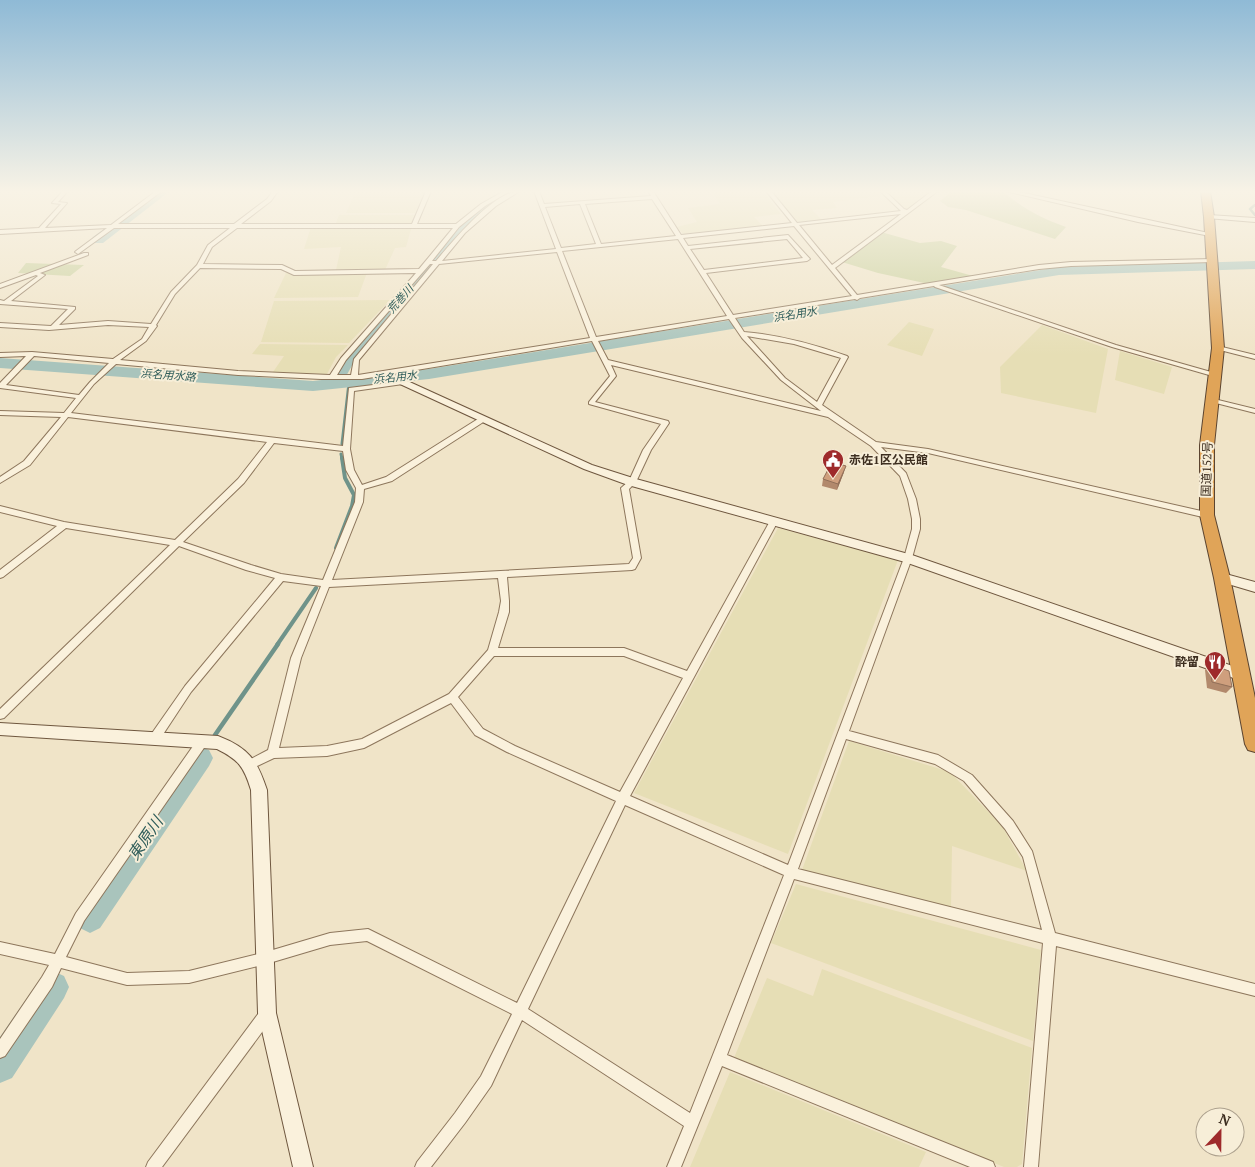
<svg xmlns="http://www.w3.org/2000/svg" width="1255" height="1167" viewBox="0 0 1255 1167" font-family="'PT Serif','Noto Sans JP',serif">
<rect width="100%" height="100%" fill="#f0e4c8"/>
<path fill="#e6deb5" d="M352,191H424L423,194H404L423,195L415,213H346L354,195L350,194Z
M712,191H762L781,214L754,217L763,226L684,235L677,227L697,222L688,208L720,204Z
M771,191H876L881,196L833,202L837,208L812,210L822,220L799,223Z
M885,191H934L907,211Z
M339,215H415L406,247L395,248L385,270H368L358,297L274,298L286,273L357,271L336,270L341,247L304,249L311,227L335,225Z
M390,300L349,343L261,342L274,301Z
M909,322L934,329L922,356L887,345Z
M1042,325L1108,349L1096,413L1001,393L1000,367Z
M260,344L348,345L336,357L327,374L273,372L284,356L252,354Z
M1120,351L1172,367L1164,394L1115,380Z
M778,528L898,560L788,854L634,793Z
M849,741L950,772L1002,826L1027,871L952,846L951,908L802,870Z
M796,884L1041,950L1033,1041L771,943Z
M822,969L1032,1048L1022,1164L1017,1167H1004L734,1058L767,978L813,996Z
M730,1072L926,1152L919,1167H690Z"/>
<path fill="#c9cf9b" d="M952,191H1003C1021,208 1043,219 1066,227L1055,239L966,210L948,207L940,201Z
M881,232L920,243L941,241L957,246L941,267L973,276L929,284L878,273L842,262Z
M26,263L84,265L70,276L18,273Z"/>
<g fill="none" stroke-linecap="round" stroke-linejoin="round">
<path stroke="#6f938a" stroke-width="2.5" d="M1255,205L1250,209L1255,215"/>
<path stroke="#6f938a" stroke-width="3" d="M342,444L349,383
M341,454L342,459"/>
<path stroke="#6f938a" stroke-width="4" d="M336,548L352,506L354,495L345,478L342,458
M277,645L316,588"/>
<path stroke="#6f938a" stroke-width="4.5" d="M215,735L278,644"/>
<path fill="#a9c4bc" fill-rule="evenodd" d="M156,191H170L103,243H93L92,240L93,237Z
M504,191H518L475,221L354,362L345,378L429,369L1059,267L1255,261V269L1059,275L429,379L313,391L0,368V358L313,381L339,378L333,374L341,357L467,215Z
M200,747L209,750L213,758L209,766L100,928L90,933L80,928L75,918L80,908L191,750Z
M53,971L64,976L69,987L64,998L12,1078L0,1083V1037L42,976Z"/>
<g stroke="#8d765c" stroke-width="2">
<path id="street" d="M63,191H68L58,202L67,203L45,228L111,225L156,191H162L118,224H234L267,199L273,191H278L271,201L241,224H412L426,191H431L417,224H456L481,204L504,191H510L485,206L459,227L432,261H436C452,242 494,191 520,191L496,206L465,233L442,261L556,249L534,191H539L544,204L651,196L648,191H653L681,235L792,223L766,191H771L797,223L901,211L880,191H885L904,209L907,210L932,191H938L835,268L857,295L1039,265L1071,262L1214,259V261L1212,262L1071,266L1039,269L939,285L1116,345L1218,374L1219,375L1216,377L1112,347L935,287L934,286L860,298L857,300L855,299L735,318L744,332C780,335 813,344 847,356L848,357L822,405L876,442L928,449L1210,513L1211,515L1207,518L928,453L881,447L906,473L916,499L920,519V529L912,558L849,731L938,755L972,775L1013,821L1032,851L1055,933L1255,984V996L1056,946L1038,1167H1024L1043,943L794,879L727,1055L993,1162L995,1167H970L722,1066L681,1167H667L684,1126L522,1020L491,1086L465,1123L431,1167H415L417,1162L455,1113L481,1076L512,1014L367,941L330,945L266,964L189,983L127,985L61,968L52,987L5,1056L0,1058V1039L42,977L49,965L0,954V942L55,954L76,913L198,739L202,737L206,739L207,742L206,745L84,921L66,957L127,973L189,971L266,952L330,933L368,929L517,1003L616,801L507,752L475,735L451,703L364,748L327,756L274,758L251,769L247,767L246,764L247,761L268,750L291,658L321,586L283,581L191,692L158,742L154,744L150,742L149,739L150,736L185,686L275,578L246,570L179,546L4,718L0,719V709L170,545L66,528L3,577L0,578V570L57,526L0,512V506L64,522L175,540L238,479L267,442L68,417L30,465L0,483V477L24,461L61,417L0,415V411L64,413L76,398L0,388V383L26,356L0,357V353L32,352L113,359L142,339L149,327L108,325L49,330L0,327V323L51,326L68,309L0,304V300L4,301L38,276L36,275L0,288V284L84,253H88V255L40,273L45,275L11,301L75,307V309L59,325L108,321L151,324L171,292L197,265L208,245L230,228H114L78,254L75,252L76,251L107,228L0,234V230L39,228L61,204L52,203ZM652,199L676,236L601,244L585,204ZM580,204L596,244L561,248L545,207ZM901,214L832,265L799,225ZM794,226L852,296L733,315L706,273L807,261L810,259L788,235L688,246L683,238ZM237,228H453L419,269L295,271L282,265L203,264L212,247ZM678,239L727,316L596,337L562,251ZM787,239L803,258L704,270L690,249ZM557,252L590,338L358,375L359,360L439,264ZM430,264H433L354,359L351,375H337L346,360ZM200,268L281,269L294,275L416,273L341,358L330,375L238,371L120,360L146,341L157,326L156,325L175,294ZM729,319L742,338L781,380L821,411L608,360L598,341ZM747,336L794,344L841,358L817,402L785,378ZM592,341L610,376L589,402V404L661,424L643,450L629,481L621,488L633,558L629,564L332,580L363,502L364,489L392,481L488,419L484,417H481L386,477L362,485L354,470L350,449L354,391L403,384L406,382L405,381L349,388L343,446L71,413L94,384L116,364L238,375L321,379H362ZM34,356L109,363L90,382L79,395L6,385ZM611,365L828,417L871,446L900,476L908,499L912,519V529L904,558L788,865L630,796L778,521L777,519H771L770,521L687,671L624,648H498L509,612V601L507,577L632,570L635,569L641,558L629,489L636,482L651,450L669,423L668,421L595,402L616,376ZM274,443L343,451L346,470L356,488L355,502L323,580L281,574L251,565L183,542L244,483ZM498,578L501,601L499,612L488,650L449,694L362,739L327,746L279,748L301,658L329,587ZM494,656H624L683,678L620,792L515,746L483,729L458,697ZM846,739L935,764L964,781L1005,829L1023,857L1042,930L798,869ZM625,805L784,875L690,1113L528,1009Z
M1005,191H1015L1213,234L1210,236L1138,222Z
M1209,215L1255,218V222L1207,218L1206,217Z
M1218,346L1255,355V359L1216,349L1215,348Z
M1214,399L1255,409V413L1212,402V400Z
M266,1008L271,1010L273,1015L271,1020L162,1167H146L148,1162L261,1010Z"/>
</g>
<g stroke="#6f573f" stroke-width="2">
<path id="secondary" d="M403,379L592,465L636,479L912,555L1247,671L1249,675L1247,679L1242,681L905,562L628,485L584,469L400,384V380Z
M1222,573L1255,582V592L1218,581L1216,578L1218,575Z
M0,723L218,736C249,748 257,760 267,790L276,1013L313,1167H293L258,1013L251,790C244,767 239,760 217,749L0,735Z"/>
</g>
<g stroke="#5b4430" stroke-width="2">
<path id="highway" d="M1201,191H1210L1214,217L1224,348L1214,445V515L1230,578L1255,698V752L1248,750L1245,744L1214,578L1200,515V445L1212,348L1204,217Z"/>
</g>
<use href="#street" fill="#faf1dc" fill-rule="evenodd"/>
<use href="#secondary" fill="#faf1dc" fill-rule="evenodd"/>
<use href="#highway" fill="#e0a458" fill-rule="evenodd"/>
</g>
<path fill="#b2896c" d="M844,472L837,490L822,486L823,479Z
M1210,664L1232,687L1226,693L1207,688L1205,670Z"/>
<path fill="#916f58" d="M846,466L844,472L837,490L838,484Z"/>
<path fill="#cf9f7d" stroke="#916f58" d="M832,462L846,466L838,484L823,479Z
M1210,664L1229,671L1232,687L1212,682Z"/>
<linearGradient id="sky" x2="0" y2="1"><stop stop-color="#8fbad6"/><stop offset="0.54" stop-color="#f8f3e6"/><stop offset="1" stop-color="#f8f3e6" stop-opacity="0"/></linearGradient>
<rect width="1255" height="355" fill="url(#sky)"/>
<defs>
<g id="civic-pin" transform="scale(1.125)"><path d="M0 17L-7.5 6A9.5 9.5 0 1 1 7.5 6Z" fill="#9e2a2b" stroke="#f7eed8"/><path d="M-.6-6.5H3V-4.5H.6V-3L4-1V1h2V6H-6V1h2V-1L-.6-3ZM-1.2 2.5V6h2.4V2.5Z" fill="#fff"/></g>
<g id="restaurant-pin" transform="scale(1.125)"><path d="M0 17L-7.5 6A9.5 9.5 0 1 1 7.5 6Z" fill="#9e2a2b" stroke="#f7eed8"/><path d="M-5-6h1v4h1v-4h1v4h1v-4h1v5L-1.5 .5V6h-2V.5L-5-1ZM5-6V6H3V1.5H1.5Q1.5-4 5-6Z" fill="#fff"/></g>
</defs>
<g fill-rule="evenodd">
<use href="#civic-pin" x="833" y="460"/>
<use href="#restaurant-pin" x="1215" y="662"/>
</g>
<g text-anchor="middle" stroke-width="4" stroke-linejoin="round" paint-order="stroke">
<g font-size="11" font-style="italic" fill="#2f5d5a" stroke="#f7eed8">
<text transform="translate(400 299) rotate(-49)" y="4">荒巻川</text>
<text transform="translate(795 314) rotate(-9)" y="4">浜名用水</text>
<text transform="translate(168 375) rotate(4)" y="4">浜名用水路</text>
<text transform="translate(395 377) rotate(-6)" y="4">浜名用水</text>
</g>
<g font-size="12" font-weight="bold" fill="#3d2e20" stroke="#f7eed8" text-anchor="start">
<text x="849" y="464">赤佐1区公民館</text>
<text x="1199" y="666" text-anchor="end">酔留</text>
</g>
<g font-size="12" fill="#3d2e20" stroke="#f7eed8">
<text transform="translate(1207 469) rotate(-88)" y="4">国道152号</text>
</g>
<g font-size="16" font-style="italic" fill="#2f5d5a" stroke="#f7eed8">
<text transform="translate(145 838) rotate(-56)" y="6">東原川</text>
</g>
</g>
<g transform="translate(1220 1132) rotate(22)"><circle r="24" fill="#f7eed8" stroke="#ada18e"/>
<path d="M0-4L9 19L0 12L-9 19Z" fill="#9e2a2b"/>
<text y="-8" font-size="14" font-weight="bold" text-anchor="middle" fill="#3d2e20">N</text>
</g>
</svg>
